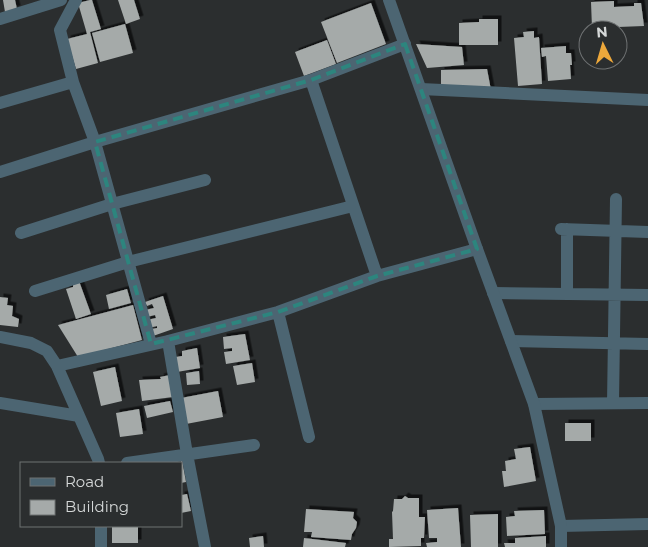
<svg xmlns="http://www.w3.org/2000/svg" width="648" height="547" viewBox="0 0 648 547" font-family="Montserrat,sans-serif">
<defs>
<filter id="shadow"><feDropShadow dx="3.5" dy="-3.5" stdDeviation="0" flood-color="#0009"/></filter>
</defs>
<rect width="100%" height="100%" fill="#2b2e2f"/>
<path fill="#a5aaa9" filter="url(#shadow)" d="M3,0H15L17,9L5,12Z
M90,0H92L101,29L90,32L98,63L76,69L67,39L87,34L78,3Z
M118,0H134L140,19L126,24Z
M614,1V7L634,6V3H641L644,26L592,28L591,2Z
M371,3L386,44L337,63L321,22Z
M479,19H498V45H459V23L479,22Z
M125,24L133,53L100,62L92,33Z
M534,31V38L539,37L542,84L518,86L514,38L524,37L523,32Z
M327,40L336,64L304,76L295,52Z
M416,44L462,47L464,65L427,68Z
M566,46V53H571L572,65H570L571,79L548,81L546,56L542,57L541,48Z
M487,69L491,90L441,88V70Z
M79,281L91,314L76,319L66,289L73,287V284Z
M127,289L131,303L109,309L106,295Z
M163,296L173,329L153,336L151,329L157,328V326L149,328L147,320L156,318L155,315L147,317L145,310L154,308L152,304L147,306L145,302Z
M0,297L8,298L7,305L13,306L12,316L19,319L18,327L0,325Z
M133,305L142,340L78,357L58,325Z
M245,334L250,360L226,364L224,352L232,351V348L224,349L223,337Z
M197,348L200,368L177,372L175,357L182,356V351Z
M252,363L255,382L237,385L233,366Z
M115,367L122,401L101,406L93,372Z
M199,371L200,384L187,385L186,373Z
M170,375L173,397L142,401L139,380L161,379L160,377Z
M218,391L223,417L186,424L181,398Z
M170,401L173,412L147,418L144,406Z
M139,409L143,434L120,437L116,413Z
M565,423H591V441H565Z
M530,447L536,481L504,487L502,471H506L505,461L516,459L514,449Z
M182,460L186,482L181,483V461Z
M187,494L191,511L181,513V495Z
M405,496L408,498H419V517H425L424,538H421V546L389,547V539H393L392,512L393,511L394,499H402Z
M458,508L461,547H427L426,543L437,542V538H429L427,510Z
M306,509L354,512L353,518L357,522L356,528L352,534L351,540L311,537L312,532H304Z
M544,510L545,534L507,536L506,517L515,516L514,511Z
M498,514V547H471L470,515Z
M112,526H138V543H112Z
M263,536L264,547H250L249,538Z
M546,536V547H505L504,543H515V538Z
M304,538L346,543L345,547H303Z"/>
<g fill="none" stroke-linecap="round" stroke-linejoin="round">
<path stroke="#4c6572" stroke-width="12" d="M76,0L60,30L73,82L95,142L151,344
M0,19L61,0
M311,80L377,276
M421,89L648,100
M0,103L73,82
M0,172L95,142L311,80L405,44
M561,229L648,232
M567,229V294
M21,233L112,204L205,180
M35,291L128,262L353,206
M493,293L648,295
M278,312L309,437
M0,337L31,343L47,351L57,366L98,459L99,463
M168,341L187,454L205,547
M511,341L648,344
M57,366L168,341L278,312L377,276L477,249
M0,403L79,416
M613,403L616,199
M534,404L648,403
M127,463L254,445
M101,526V547
M561,526L648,524"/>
<path stroke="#4c6572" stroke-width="12" d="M389,0L477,249L534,404L561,526V547"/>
</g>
<path fill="none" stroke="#2d857e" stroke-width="4" stroke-dasharray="10 6" stroke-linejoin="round" d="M405,44L477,249L377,276L278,312L151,344L95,142L311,80Z"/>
<rect x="20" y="462" width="162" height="65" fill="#2b2e2f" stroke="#6f7273"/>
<rect x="30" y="478" width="25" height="8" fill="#4c6572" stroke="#6f7273"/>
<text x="65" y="487" font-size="15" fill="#d5d8d8">Road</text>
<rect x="30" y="500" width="25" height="15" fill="#a5aaa9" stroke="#6f7273"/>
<text x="65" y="512" font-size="15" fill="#d5d8d8">Building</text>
<g transform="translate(603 45) rotate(355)"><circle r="24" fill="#2b2e2f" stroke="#6f7273"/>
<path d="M0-4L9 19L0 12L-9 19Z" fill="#eda83b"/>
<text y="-8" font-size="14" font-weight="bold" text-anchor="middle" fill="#d5d8d8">N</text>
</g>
</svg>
